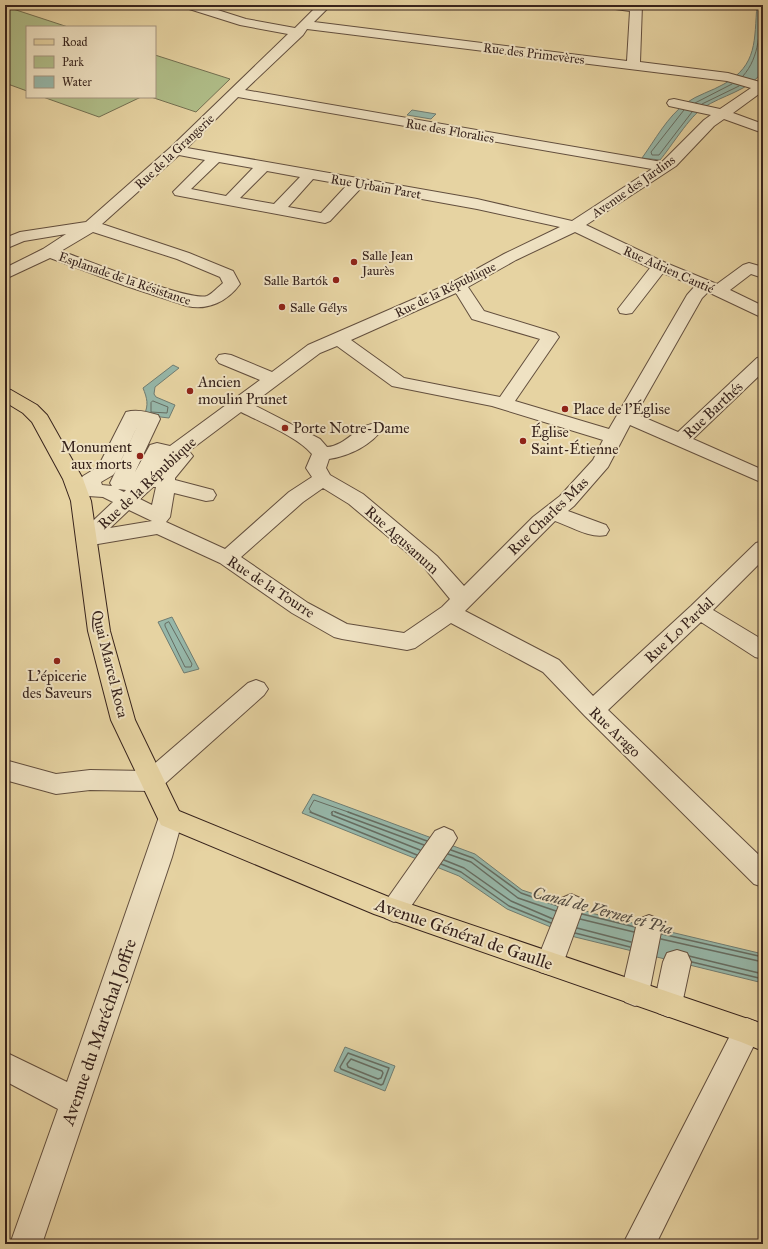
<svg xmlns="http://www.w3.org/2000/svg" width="768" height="1249" viewBox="0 0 768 1249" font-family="'IM FELL Great Primer',serif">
<rect width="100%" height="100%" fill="#e6d3a2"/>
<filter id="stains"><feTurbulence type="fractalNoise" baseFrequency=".005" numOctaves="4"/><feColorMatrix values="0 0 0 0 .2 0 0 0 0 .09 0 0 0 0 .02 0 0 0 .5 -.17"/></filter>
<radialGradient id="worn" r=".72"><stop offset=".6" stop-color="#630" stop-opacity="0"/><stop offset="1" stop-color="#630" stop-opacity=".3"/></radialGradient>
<path fill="#b0be89" stroke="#747052" d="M7,7L68,27H27V91L5,83V9Z
M155,55L230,79L196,112L151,97H155Z
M43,97H141L99,117Z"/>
<path fill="#96b7a9" stroke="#707c71" d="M757,5H763V71C749,91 722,95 703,108C690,116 671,147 660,160L642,158C655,140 667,117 686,103C697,95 712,91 724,84C758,65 754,40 757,5Z
M412,110L436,114L431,119L407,115Z
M173,365L179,368L155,387L154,394L156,397L175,405L169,418L144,415C149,405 147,398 143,388Z
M172,617L199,669L184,673L158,622Z
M313,794L475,854L522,890L595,914L763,954V983L575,937L507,909L459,876L302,813Z
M345,1047L395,1066L385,1091L334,1071Z"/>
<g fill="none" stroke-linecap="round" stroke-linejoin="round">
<path stroke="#666d62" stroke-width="1" d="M743,76C760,57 760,30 760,5
M695,103L732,84
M702,104L739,86
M684,110L651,152L652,155H659L692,112
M153,401L168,407L167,413L151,412V403Z
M169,622L192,664L191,667H185L165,626V624Z
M312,813L309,809L314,800L351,813
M331,813L333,811L338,813"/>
<path stroke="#666d62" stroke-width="1.5" d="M310,812L417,855
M332,812V815L420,850
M335,812L424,845
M348,812L427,841
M451,850L473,858L521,893L558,906
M448,854L471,862L518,898L556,911
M444,860L464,868L511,901L553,919
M441,864L461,872L509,906L551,923
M582,914L635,927
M580,919L634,932
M577,928L631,942
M575,933L630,947
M662,934L763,957
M661,939L763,962
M689,956L763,974
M692,962L763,979
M348,1053L389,1068L383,1084L381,1085L341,1069L340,1067Z
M351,1059L382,1071L383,1073L381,1078L378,1079L348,1067L347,1064Z"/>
<g stroke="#634f3e" stroke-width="2">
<path id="minor" d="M184,5H202L246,19L295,28L318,5H331L314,22L627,61L630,11L608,8L606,5H642L640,62L728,73L760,82L763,81V91L733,113L763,124V133L724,119L714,126L676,166L586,225L666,263L717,284L743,265L749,263L763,267V278L751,274L730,290L763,306V318L708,292L702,298L636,414L678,432L757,358L763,357V372L693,439L763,470V483L630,425L608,467L574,506L568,511L606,525L609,530L606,535C590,539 570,526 555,521L465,611L559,660L593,696L691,606L756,543L763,541V560L713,610L763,640V659L755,657L701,622L608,710L763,859V887L754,884L585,716L543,672L451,623L415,648L407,650L342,639L334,637L292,613L220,563L157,534L86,546L79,544L76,539L79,534L113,502L103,497L88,496L80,480L83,476L98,467L126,412C137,409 147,412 158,415L160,419L135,472L150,445L157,443L170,446L260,380L219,363L216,359L219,355L225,354L231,355L272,372L308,345L453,282L504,254L560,227L477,209L361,188L330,221L325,223L180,196L175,195L173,192L205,160L179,155L102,224L189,253L233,271L240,284C228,301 208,311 187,306L126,286L50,258L5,279V268L43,249L66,234L24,241L5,249V238L20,232L86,222L171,147L288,34L240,25L186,8ZM307,29L727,81L751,88L720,109L674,99L669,100L667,103L669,106L711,115L704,120L662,162L245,90L303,35ZM238,97L652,169L572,221L477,199L187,148ZM219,162L253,168L226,196L191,189ZM267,171L300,177L274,204L240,198ZM313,179L347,185L321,213L288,207ZM93,232L177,259L220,277L223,283C218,287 212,294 207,296C190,302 84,259 61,251ZM575,232L650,268L618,309L620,313L626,314L632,313L663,273L695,286L687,295L609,429L515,401L559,337L556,333L484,311L468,287L516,260ZM456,293L472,319L540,339L500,397L404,378L351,340ZM337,346L392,386L492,406L603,440L593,460L560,496L533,517L464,586L437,556L363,494L330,475L326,468L329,459C349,456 372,445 383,428L381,424C360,419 348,446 327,447L320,439L252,404L320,353ZM241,412C262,423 297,436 312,454L306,468L312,477L289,492L225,549L166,522L170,517L174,493L206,501L213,500L216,495L213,490L175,480V478L193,456L189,451ZM139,423L110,483L112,486L102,485L101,482L113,475L116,471ZM153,487H156L152,505L140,499ZM323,488L349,504L423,566L450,599L442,607L404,633L347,624L308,603L241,557L303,502ZM118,489L126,490L124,492ZM129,510L152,521L110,528Z
M256,680L264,683L268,689L264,695L160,788L151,791L90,790L56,794L5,780V760L56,774L90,770L146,771L248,683Z
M170,808L179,811L183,818L172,857L42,1244H10L58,1109L5,1081V1052L67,1082L161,811Z
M444,827L453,831L457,838L453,845L403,918L394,922L385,918L381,910L385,902L435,831Z
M571,894L580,898L584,906L560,972L550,975L540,972L536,963L562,898Z
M649,915L659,919L662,927L649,993L645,1002L635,1006L625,1002L621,993L636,927L639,919Z
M677,950L687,953L691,962L682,1004L678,1013L668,1017L658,1013L654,1004L663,962L667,953Z
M747,1018L757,1022L761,1031L656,1244H623L737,1022Z"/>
</g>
<g stroke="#37231c" stroke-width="2">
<path id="major" d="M5,389L11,390L37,405L47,415L83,479L91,501L110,631L135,720L179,811L389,897L757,1022L763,1024V1051L741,1042L374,914L161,825L111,720L88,631L71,501L63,479L32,422L23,413L5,402Z"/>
</g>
<use href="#minor" fill="#efe2c3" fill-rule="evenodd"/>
<use href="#major" fill="#e6d3a2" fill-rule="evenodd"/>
</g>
<g fill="#8f2418" stroke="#efe2c3" stroke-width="1.5">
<circle cx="354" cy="262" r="4"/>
<circle cx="336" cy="280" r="4"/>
<circle cx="282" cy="307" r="4"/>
<circle cx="190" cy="391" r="4"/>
<circle cx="565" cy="409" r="4"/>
<circle cx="285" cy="428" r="4"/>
<circle cx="523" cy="441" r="4"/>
<circle cx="140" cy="456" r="4"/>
<circle cx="57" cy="661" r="4"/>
</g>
<g text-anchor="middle" stroke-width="4" stroke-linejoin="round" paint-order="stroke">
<g font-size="13" fill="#37231c" stroke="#efe2c3">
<text transform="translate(534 53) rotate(7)" y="5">Rue des Primevères</text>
<text transform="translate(450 130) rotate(10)" y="5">Rue des Floralies</text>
<text transform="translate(174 151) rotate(-43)" y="5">Rue de la Grangerie</text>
<text transform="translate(376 186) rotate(10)" y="5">Rue Urbain Paret</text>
<text transform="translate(633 186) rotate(-35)" y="5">Avenue des Jardins</text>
<text transform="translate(669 269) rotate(24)" y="5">Rue Adrien Cantié</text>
<text transform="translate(125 278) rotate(19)" y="5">Esplanade de la Résistance</text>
<text transform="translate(445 289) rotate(-26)" y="5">Rue de la République</text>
</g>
<g font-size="13" fill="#37231c" stroke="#efe2c3" text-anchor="start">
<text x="362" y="260">Salle Jean<tspan x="362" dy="15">Jaurès</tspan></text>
<text x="328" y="285" text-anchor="end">Salle Bartók</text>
<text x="290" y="312">Salle Gélys</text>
</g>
<g font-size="15" fill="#37231c" stroke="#efe2c3" text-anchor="start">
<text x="198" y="387">Ancien<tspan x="198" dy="17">moulin Prunet</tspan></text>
<text x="573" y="414">Place de l'Église</text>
<text x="293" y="433">Porte Notre-Dame</text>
<text x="531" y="437">Église<tspan x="531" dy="17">Saint-Étienne</tspan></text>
<text x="132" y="452" text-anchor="end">Monument<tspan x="132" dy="17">aux morts</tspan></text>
<text x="57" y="681" text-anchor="middle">L'épicerie<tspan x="57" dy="17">des Saveurs</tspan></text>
</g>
<g font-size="15" fill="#37231c" stroke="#efe2c3">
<text transform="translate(713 410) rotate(-43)" y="5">Rue Barthés</text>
<text transform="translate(147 483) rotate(-43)" y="5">Rue de la République</text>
<text transform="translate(548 516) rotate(-44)" y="5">Rue Charles Mas</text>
<text transform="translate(402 540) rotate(42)" y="5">Rue Agusanum</text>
<text transform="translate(271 587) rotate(33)" y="5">Rue de la Tourre</text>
<text transform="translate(679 630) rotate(-43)" y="5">Rue Lo Pardal</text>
<text transform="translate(110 664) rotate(76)" y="5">Quai Marcel Roca</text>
<text transform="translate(615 732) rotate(44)" y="5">Rue Arago</text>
</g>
<g font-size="16" font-style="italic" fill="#4f483f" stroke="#efe2c3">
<text transform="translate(603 910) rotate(15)" y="6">Canal de Vernet et Pia</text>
</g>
<g font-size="18" fill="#37231c" stroke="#efe2c3">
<text transform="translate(464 934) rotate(19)" y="6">Avenue Général de Gaulle</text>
<text transform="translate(99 1032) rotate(-71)" y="6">Avenue du Maréchal Joffre</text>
</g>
</g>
<rect width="768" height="1249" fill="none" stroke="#e6d3a2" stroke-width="20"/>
<rect x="6" y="6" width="756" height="1237" fill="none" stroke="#37231c" stroke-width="2"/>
<rect x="10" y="10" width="748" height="1229" fill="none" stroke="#37231c"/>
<rect x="26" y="26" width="130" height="72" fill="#efe2c3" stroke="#a59680"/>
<rect x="34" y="39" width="20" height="6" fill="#e6d3a2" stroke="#a59680"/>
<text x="62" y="46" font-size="12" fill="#37231c">Road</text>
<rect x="34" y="56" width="20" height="12" fill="#b0be89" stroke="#a59680"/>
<text x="62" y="66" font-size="12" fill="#37231c">Park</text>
<rect x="34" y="76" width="20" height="12" fill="#96b7a9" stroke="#a59680"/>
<text x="62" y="86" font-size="12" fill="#37231c">Water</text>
<rect width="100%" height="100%" filter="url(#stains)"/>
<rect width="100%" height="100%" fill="url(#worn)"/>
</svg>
